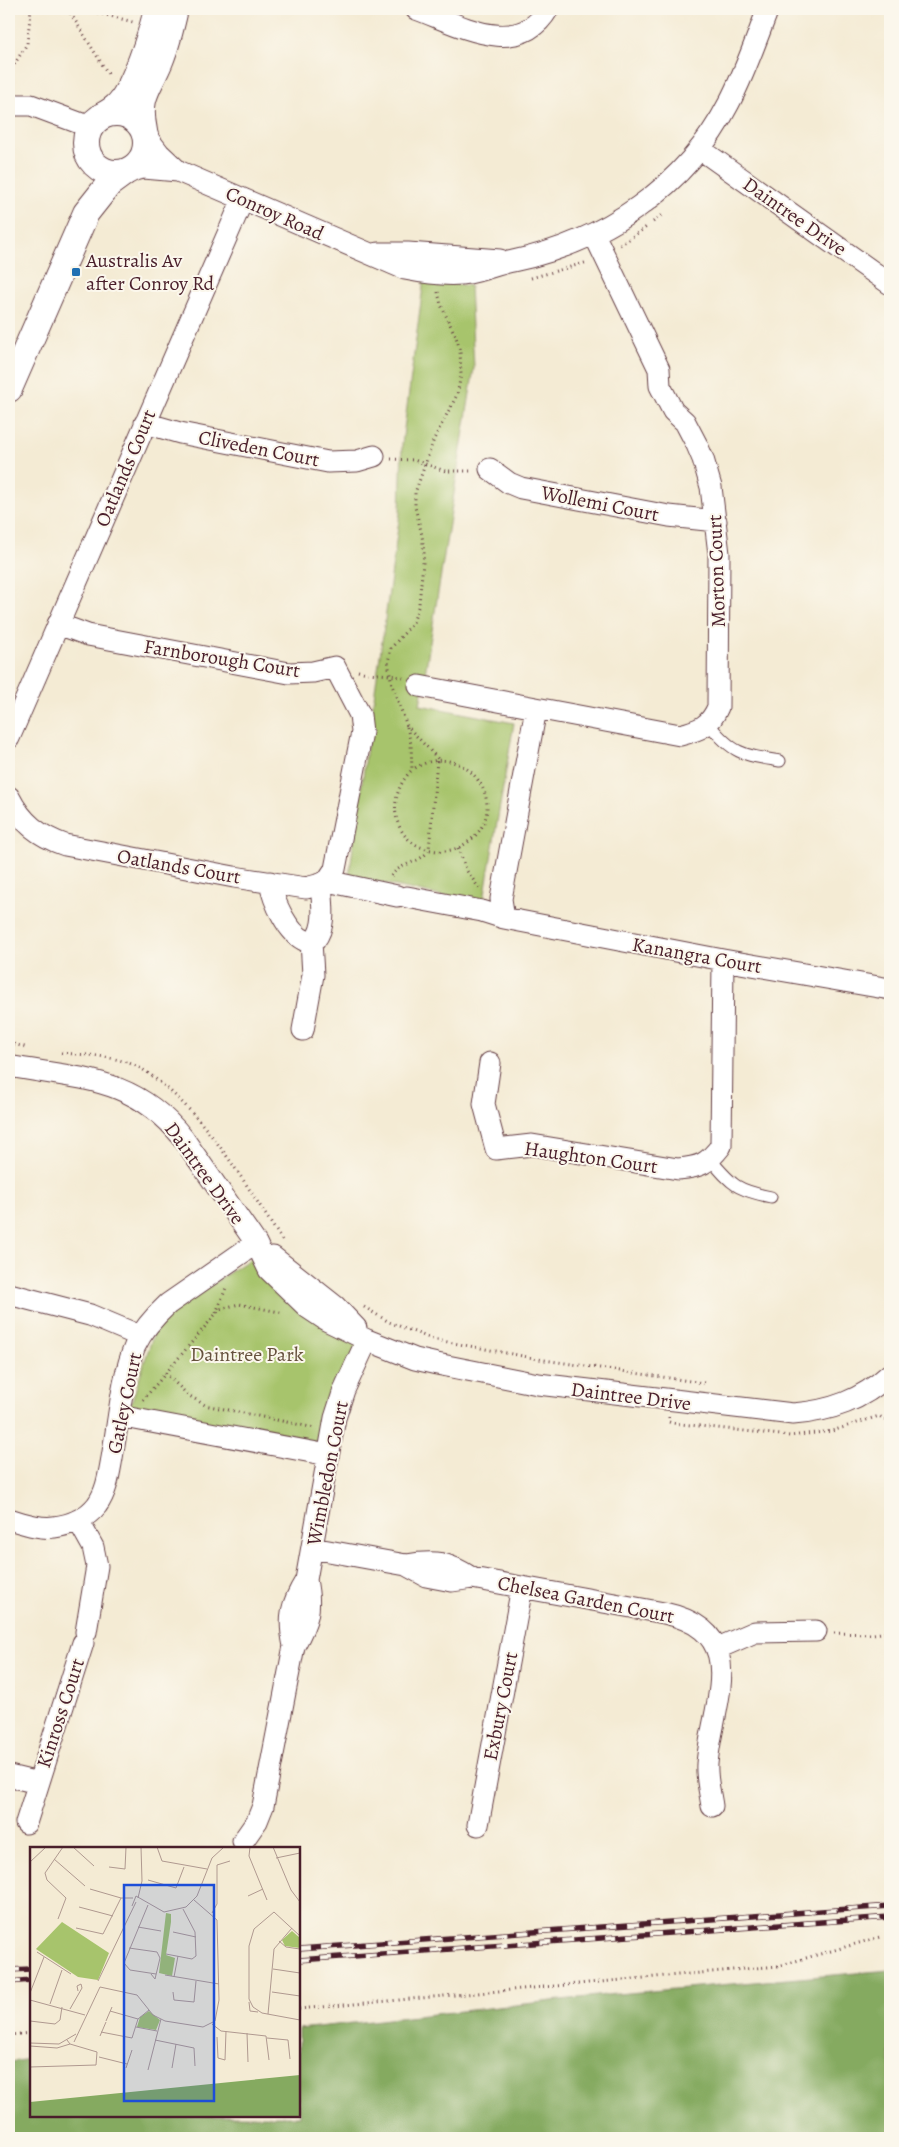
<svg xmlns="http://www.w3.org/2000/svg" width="899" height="2147" viewBox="0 0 899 2147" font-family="Alegreya,serif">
<rect width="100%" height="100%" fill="#fbf7ec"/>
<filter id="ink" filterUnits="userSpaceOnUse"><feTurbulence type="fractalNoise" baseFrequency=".02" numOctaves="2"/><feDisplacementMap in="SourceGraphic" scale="10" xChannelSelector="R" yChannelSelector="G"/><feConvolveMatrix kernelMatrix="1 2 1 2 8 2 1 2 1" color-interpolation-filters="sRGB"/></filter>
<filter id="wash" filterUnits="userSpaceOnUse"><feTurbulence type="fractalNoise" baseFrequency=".0096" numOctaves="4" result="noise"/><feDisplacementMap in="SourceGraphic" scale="20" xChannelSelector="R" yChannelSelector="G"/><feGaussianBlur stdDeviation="1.12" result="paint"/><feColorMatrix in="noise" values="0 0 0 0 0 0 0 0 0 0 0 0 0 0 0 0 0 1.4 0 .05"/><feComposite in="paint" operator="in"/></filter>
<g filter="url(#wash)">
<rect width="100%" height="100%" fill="#f4ebd4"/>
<path fill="#a7c46c" stroke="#78724c" d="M424,279L470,286L474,368L420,705L514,723L483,905L349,876L400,513L402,444Z
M253,1257L357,1345L321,1445L128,1413L158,1320Z"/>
<path fill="#85aa60" stroke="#686446" d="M890,1970V2138H9V2062L31,2059V2116H299V2029L606,1995Z"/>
</g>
<g filter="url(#ink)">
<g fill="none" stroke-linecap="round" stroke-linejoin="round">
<g stroke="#643e44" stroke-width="13">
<path id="service" d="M708,723C733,754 742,755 780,761
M711,1160C733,1186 737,1190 771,1197"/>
</g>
<g stroke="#643e44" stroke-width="23">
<path id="minor" d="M416,9C458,24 518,60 548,9
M9,105H31L90,127
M145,135L159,153L178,171
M700,149L890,284
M128,171L144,168L178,171L405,269C425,273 449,277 469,273C484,270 498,264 513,261C604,242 686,187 729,103C745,73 756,40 768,9
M378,253H408L500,260
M145,423L180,433L328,462L357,461L374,456
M490,469L509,483L521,488L669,516L716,521
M419,686L680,735C700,730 710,726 718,707L719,554L711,487L703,459L697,445L685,422L673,411L660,386L659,369L594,234
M9,738L243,199
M9,797C22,823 39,836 65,845L234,877L306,888L321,884L327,881L335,869L362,732L360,715L335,667L313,672L289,673L88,635L58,624
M327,881L397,896
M270,882C273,901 288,934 306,941L315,940C327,925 322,902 321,884
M407,897L482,911L504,918L723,960L890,989
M504,918L501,899L536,709
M303,1030L313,975L311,941
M490,1063L484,1104L496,1149L532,1145L678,1169C701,1167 707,1164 721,1146L723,960
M9,1066C80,1079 135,1077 183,1138L256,1243L269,1270L308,1308L326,1320L367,1340L415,1359L437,1364L538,1384L793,1414C831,1411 862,1400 890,1374
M273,1257L335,1306L356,1328
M9,1294L90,1315L140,1336
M119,1416L328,1455
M9,1519C23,1523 39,1529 54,1527C70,1525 87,1518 97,1505C107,1491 109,1474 112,1458C118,1424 122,1376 135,1346C143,1329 155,1316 168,1304L256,1243
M78,1520L93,1547L97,1566L86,1632
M312,1548L406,1565L426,1576L452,1581L472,1578L664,1613C753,1632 712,1703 707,1764C706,1778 710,1792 712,1806
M406,1565C435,1560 447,1562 472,1578
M294,1646C288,1618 291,1604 306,1580L335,1418L344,1390L367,1340
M718,1648L755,1632L816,1631
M9,1776L38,1783
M26,1823L83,1643
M478,1825L522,1587
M243,1841L257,1821L263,1806L294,1646C308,1621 312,1609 306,1580"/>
</g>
<g stroke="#643e44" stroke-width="28">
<path id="tertiary" d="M86 143a30 30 0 1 1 60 0a30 30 0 1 1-60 0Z
M102,116C108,113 113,110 118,105C134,88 152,33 157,9
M144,131C137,96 148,90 160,61C167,44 171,27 175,9
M9,389L86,213L109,184L124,173"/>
</g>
<path stroke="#643e44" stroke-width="3" stroke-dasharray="1 4" stroke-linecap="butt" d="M68,9L110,77
M83,9L133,22
M9,73L27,44L31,9
M653,222L664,214
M620,245L648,226
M531,278L588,262
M438,292L441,305L456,337L460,349L461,375L457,395L434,439L415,493V507L422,535L424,553L419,604L413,623L391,648L388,662L392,685L407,726L439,760
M391,459L414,460L445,471H473
M358,671C373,675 388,673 403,678
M407,727L411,744L412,770C385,796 391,843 431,850C444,853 457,850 468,842C516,807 464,734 412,770
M458,848L467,871L481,891
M391,876C401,862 420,864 429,850L437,760
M9,1043L25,1047
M61,1053C86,1055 112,1055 136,1066C145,1070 153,1077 161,1083C212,1125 246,1185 282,1240
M364,1307L389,1322L432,1339L544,1360L704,1383
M216,1313L226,1288
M165,1373L188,1395L205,1405L315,1428
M143,1400L220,1309L239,1304L284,1313
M669,1417V1422L672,1423L790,1436L832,1431L879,1416L890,1423
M834,1633L873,1634L890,1632
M299,2009L778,1966L880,1937
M9,2035L31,2033"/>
<use href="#service" stroke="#fff" stroke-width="11"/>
<use href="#minor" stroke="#fff" stroke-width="21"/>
<use href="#tertiary" stroke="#fff" stroke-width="26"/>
<g stroke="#4a1f2b" stroke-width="5.5">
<path id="rail" d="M299,1949L890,1906
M299,1960L890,1917
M9,1970L31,1969
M9,1982L31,1980"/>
</g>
<use href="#rail" stroke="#fbf7ec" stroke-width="4" stroke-dasharray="11" stroke-linecap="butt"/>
</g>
</g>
<rect fill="#1f6fb2" stroke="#fbf7ec" stroke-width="2" x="71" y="267" width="10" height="10" rx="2.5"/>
<g text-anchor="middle" stroke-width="4" stroke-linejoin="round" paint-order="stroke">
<g font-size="20" fill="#4a1f2b" stroke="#fbf7ec">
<text transform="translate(275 213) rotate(24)" y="7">Conroy Road</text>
<text transform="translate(795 216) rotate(35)" y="7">Daintree Drive</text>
<text transform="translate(259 448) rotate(11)" y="7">Cliveden Court</text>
<text transform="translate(125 468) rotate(-67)" y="7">Oatlands Court</text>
<text transform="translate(600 503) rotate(11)" y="7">Wollemi Court</text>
<text transform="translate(716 571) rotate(-92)" y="7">Morton Court</text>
<text transform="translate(222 658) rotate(9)" y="7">Farnborough Court</text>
<text transform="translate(179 866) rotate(10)" y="7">Oatlands Court</text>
<text transform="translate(697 955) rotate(10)" y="7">Kanangra Court</text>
<text transform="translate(591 1157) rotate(8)" y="7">Haughton Court</text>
<text transform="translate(205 1173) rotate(54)" y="7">Daintree Drive</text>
<text transform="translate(631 1396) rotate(7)" y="7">Daintree Drive</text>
<text transform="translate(124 1403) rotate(-78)" y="7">Gatley Court</text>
<text transform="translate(327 1473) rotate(-79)" y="7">Wimbledon Court</text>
<text transform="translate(586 1599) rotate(11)" y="7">Chelsea Garden Court</text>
<text transform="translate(500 1706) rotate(-79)" y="7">Exbury Court</text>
<text transform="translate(60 1713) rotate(-72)" y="7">Kinross Court</text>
</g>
<g font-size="20" fill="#4a1f2b" stroke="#fbf7ec" text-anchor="start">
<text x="86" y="267">Australis Av<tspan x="86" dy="23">after Conroy Rd</tspan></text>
</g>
<g font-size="20" fill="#66513e" stroke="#fbf7ec">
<text x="247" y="1361">Daintree Park</text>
</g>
</g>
<g transform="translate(30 1847)">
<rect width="270" height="270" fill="#f4ebd4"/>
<path d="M136,66L141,67V75L136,108L145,111L142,129L129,126ZM32,75L79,106L68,133L48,130L6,102ZM262,84L270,91V101L255,99L252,93ZM119,164L130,173L126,183L107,180L110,170Z" fill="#a7c46c"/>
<path d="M270,228V270H0V255Z" fill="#85aa60"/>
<path fill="none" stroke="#b09990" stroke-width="1" d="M43,0L64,19M127,0L132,14L177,22M220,0L219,9L237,53M243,0L261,43L270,55M246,11L270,6M24,12L55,39M0,15L16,0M79,20L95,22L96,0M118,33L146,41L154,20M60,42L91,51M218,49L233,42M108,51L112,34L111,0M118,58L94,116L100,123L126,127M102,59L106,49L134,65L156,60L167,49L182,11L194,0M49,60L83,69M182,66L187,57V18L200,14M28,72L36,51L17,33L15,26L33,0M108,80L131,84M46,81L73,87L91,51H103M143,85L166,90M270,89L244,65L224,82L219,99V152L223,160L232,166L270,173M249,94L256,100L270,102M99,101L127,105L130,111L125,132L121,127M7,105L41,127M136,107L162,112L166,109L165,85L153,62M243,122L270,126M135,128L189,137M144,130L148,109M68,134L106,55M143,145L144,153L164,155L166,134M242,145L270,149M0,146L14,110M0,153L55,168M219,155L220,164L228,165M20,157L32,123M40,162L52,141L51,137L47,139L48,144M80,164L108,172M238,167L244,102L262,81M0,174L25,177L30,173L32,160M76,174L82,160M182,177L191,184L236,189L239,213M106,180L127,184M71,185L102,191L108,172L119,163M217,186L218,215M70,189L76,175M187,190L188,211L195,213L196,184M237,191L258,193L260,212M125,193L164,201L165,219M44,195L70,140L107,148L123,168L135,174L173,180L185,174L189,153L187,73L164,53M0,196L29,197L46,187M0,199L27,201L40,197M69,210L97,217M0,220L66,218L67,205L40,197L37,193M96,221L102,203M142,221L146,197M118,223L131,172"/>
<path fill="#1d4ed8" fill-opacity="0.15" stroke="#1d4ed8" stroke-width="2.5" d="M94,38H184V254H94Z"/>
<rect width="270" height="270" fill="none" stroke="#4a1f2b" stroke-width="2.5"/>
</g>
<rect width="899" height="2147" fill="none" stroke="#fbf7ec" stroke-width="30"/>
</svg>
